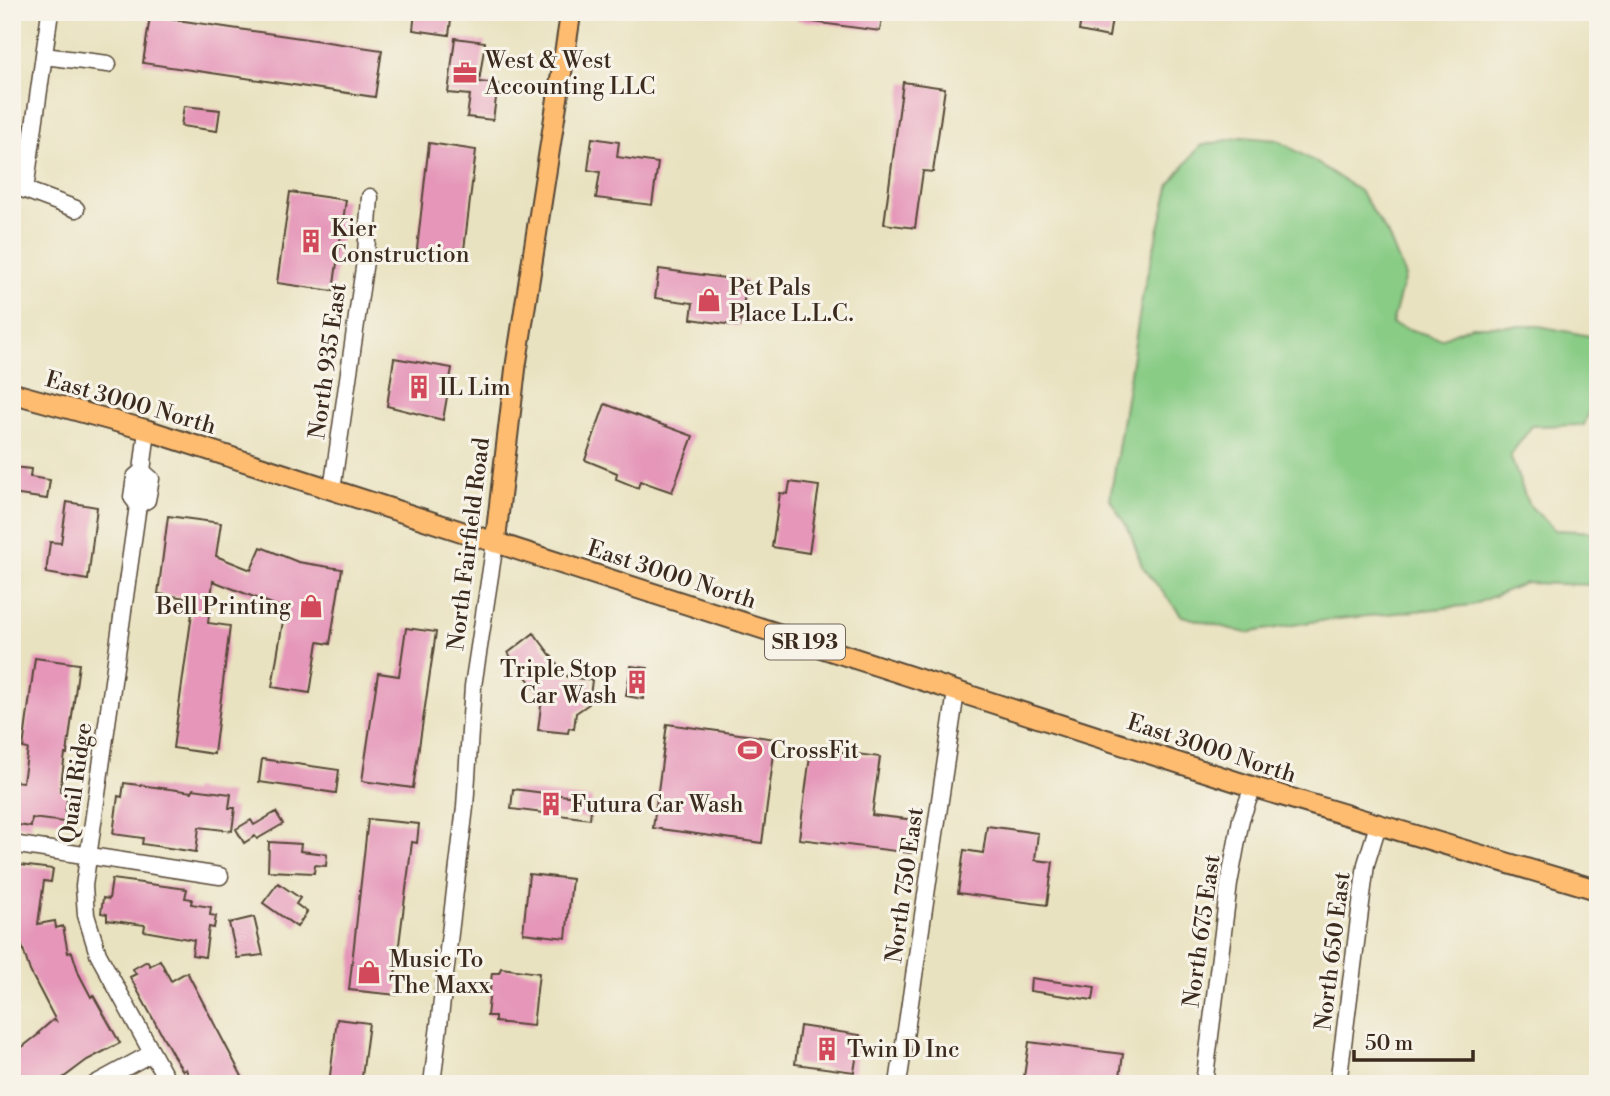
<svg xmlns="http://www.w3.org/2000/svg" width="1610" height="1096" viewBox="0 0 1610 1096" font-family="'Libre Bodoni',serif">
<rect width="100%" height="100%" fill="#f7f3e8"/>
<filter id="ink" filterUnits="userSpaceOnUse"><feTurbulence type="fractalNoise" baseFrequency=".0143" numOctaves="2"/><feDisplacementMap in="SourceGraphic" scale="14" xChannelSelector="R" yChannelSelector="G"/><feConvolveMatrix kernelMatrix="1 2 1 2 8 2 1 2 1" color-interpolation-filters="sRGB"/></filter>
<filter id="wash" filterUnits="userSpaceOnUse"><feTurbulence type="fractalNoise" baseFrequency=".00686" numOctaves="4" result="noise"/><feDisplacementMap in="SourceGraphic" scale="28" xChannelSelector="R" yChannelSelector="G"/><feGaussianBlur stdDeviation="1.57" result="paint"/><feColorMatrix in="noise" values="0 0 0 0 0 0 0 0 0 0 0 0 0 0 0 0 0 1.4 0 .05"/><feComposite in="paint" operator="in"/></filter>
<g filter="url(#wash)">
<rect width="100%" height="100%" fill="#e9e2c0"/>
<path fill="#88cc85" stroke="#627b52" stroke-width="2" d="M1242,137L1277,140L1317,163L1360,191L1388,235L1405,276L1392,324L1441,339L1471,326H1539L1595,337L1598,388L1584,425L1532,426L1510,455L1528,504L1555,530L1598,532V585L1525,583L1472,605L1311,622L1246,633L1182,616L1142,566L1130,532L1110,499L1143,292L1170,184L1200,146Z"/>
<g id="blocks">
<path fill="#e596b9" d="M415,12H452L449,35L413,30Z
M798,12H883L880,31L797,20Z
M1082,12H1113L1109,37L1079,31Z
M150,16L382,50L375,97L143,63Z
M455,38L485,42L479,82L498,84L493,120L467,117L470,95L448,93Z
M903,82L945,88L933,172L923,171L915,228L884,224Z
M184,106L220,110L217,131L181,126Z
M592,138L619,142L617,157L658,163L652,205L596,198L600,172L588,170Z
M429,143L476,150L463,258L417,249Z
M290,192L346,200L333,291L277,283Z
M659,269L747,281L740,326L691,319L693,303L655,298Z
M394,358L452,368L443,420L387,406Z
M605,404L693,436L672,492L640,481L638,488L616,479L617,473L585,460Z
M12,467L31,469L30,477L50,480L47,499L12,494Z
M790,482L819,486L809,553L772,547L780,493L788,494Z
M67,502L97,507L88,580L46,573L50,542L61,543Z
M168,516L221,523L216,556L251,570L261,547L298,562L342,569L330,644L318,642L310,693L272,687L285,609L213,581L208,623L230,626L214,754L173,748L194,599L158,594Z
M406,628L436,632L413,788L362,781L378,673L399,676Z
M534,633L567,677L592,680L589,704L576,713L574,729L569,728L568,733L538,730L542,698L508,653Z
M35,658L79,664L67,754H65L60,791L68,792L64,822L32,818L31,827L12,824V781L23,782L28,749L23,748Z
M631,666L648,668L643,699L626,696Z
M667,724L776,739L762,843L653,828Z
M811,748L880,757L872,815L915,820L911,853L799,839Z
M262,759L339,770L336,793L259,782Z
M124,783L192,792L193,789L231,794L229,808H235L232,831L199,827L196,852L142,844L143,838L113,834L118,796L122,797Z
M513,789L592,799L590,819L511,809Z
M276,812L283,824L257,839L255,836L244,843L236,829L251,820L254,825Z
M368,819L419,824L417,843L412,842L395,976H400L397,995L349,990Z
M987,826L1038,833L1035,860L1053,862L1047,905L958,893L964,850L983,853Z
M269,842L301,844L300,851L327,854L326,866L315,865L314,873L268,871Z
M12,864L53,869L51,882L44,881L38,924L55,921L56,928L63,926L68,953L72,952L79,974L91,997L93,995L120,1043L87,1060L55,1084H21L12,1073V1055L39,1034L38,1033L53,1020L56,1021L30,971L22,946L20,942L12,941Z
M529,874L572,879L566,938L523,933Z
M112,879L187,889L185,898L192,899L191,904L211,907L210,915L216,916L214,928L209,927L205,957L192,955L194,940L144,931L145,925L107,920V914L101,913L103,898L109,899Z
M278,883L300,898L296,904L307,912L297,927L263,903Z
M254,917L263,955L237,958L229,923Z
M160,960L171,981L187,972L246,1084H191L186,1069L183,1071L173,1055L130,977L136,974L133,969L147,961L150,966Z
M501,968L539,973L533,1026L495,1022V1016H487L492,973H499Z
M1031,978L1095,987L1093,1000L1030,991Z
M337,1019L369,1023L361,1084H329Z
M800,1026L860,1035L854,1072L795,1064Z
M1029,1042L1123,1054L1119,1084H1023Z"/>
</g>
</g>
<g filter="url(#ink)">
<use href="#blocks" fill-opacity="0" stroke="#554636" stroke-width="2"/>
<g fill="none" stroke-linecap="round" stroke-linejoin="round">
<g stroke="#554636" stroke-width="19">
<path id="minor" d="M44,56L108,64
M12,185L76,209
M25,190L50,12
M142,471L151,479L147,500L138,505L132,497L135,477L142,471L147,430
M332,490L366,254L370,197
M138,505L84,886L86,915L98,954L169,1084
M12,844L220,876
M95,1084L152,1053
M432,1084L465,807L473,686L495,543
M898,1084L956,692
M1204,1084L1229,884L1241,819L1253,787
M1338,1084L1366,864L1378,825"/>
</g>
<g stroke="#554636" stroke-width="23">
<path id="major" d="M12,393L147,430L1253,787L1598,890
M495,543L516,365L571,12"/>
</g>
<use href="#minor" stroke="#fff" stroke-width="16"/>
<use href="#major" stroke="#febc70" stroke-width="19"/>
</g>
</g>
<defs>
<g id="office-bare" transform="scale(1.89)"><path d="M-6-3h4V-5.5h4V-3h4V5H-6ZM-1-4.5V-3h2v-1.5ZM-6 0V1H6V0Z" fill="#d1495b" stroke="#f7f3e8" stroke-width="2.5" paint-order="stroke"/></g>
<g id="building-bare" transform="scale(1.89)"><path d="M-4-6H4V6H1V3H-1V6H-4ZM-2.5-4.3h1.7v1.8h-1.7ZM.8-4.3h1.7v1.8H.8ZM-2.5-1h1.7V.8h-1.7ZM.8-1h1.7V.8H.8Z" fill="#d1495b" stroke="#f7f3e8" stroke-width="2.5" paint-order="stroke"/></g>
<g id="shop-bare" transform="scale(1.89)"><path d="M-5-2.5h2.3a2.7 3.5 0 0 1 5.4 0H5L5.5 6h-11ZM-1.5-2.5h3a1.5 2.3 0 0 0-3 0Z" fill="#d1495b" stroke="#f7f3e8" stroke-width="2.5" paint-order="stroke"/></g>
<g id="stadium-bare" transform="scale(1.89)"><path d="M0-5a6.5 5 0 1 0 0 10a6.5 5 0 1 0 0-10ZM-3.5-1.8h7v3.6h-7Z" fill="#d1495b" stroke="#f7f3e8" stroke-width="2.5" paint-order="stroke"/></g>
</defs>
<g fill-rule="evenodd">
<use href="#office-bare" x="465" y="73"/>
<use href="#building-bare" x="311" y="241"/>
<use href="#shop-bare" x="709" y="300"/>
<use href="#building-bare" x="419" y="387"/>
<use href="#shop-bare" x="311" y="606"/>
<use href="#building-bare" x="637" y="682"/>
<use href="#stadium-bare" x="750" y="750"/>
<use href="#building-bare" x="551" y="804"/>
<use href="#shop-bare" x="369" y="972"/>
<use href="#building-bare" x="827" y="1049"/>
</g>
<g text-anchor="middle" stroke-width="6" stroke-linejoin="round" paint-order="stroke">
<rect fill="#f7f3e8" stroke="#73665b" stroke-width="2" x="765" y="624.5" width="80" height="35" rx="5"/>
<g font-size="21" font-weight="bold" fill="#3b2a1e">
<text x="805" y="649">SR 193</text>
</g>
<g font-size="23" fill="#3b2a1e" stroke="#f7f3e8" text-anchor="start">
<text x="485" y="68">West &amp; West<tspan x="485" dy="26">Accounting LLC</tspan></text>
<text x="331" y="236">Kier<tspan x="331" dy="26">Construction</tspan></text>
<text x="729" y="295">Pet Pals<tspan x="729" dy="26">Place L.L.C.</tspan></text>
<text x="439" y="395">IL Lim</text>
<text x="291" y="614" text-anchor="end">Bell Printing</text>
<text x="617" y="677" text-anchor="end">Triple Stop<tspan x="617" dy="26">Car Wash</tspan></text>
<text x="770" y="758">CrossFit</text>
<text x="571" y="812">Futura Car Wash</text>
<text x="389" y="967">Music To<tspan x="389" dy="26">The Maxx</tspan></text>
<text x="847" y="1057">Twin D Inc</text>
</g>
<g font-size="23" fill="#3b2a1e" stroke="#f7f3e8">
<text transform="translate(327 361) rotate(-82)" y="8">North 935 East</text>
<text transform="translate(131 402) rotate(16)" y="8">East 3000 North</text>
<text transform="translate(468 544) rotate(-83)" y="8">North Fairfield Road</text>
<text transform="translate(672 574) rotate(18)" y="8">East 3000 North</text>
<text transform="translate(1212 748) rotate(18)" y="8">East 3000 North</text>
<text transform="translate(75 783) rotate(-82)" y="8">Quail Ridge</text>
<text transform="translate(904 885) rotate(-82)" y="8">North 750 East</text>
<text transform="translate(1201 931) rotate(-82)" y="8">North 675 East</text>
<text transform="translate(1332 951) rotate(-83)" y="8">North 650 East</text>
</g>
</g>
<rect width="1610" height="1096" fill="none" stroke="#f7f3e8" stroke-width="42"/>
<path d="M1354 1050v10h119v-10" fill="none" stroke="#3b2a1e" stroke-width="3.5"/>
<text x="1365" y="1050" font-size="21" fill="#3b2a1e" stroke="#f7f3e8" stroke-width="5" paint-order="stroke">50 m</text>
</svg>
